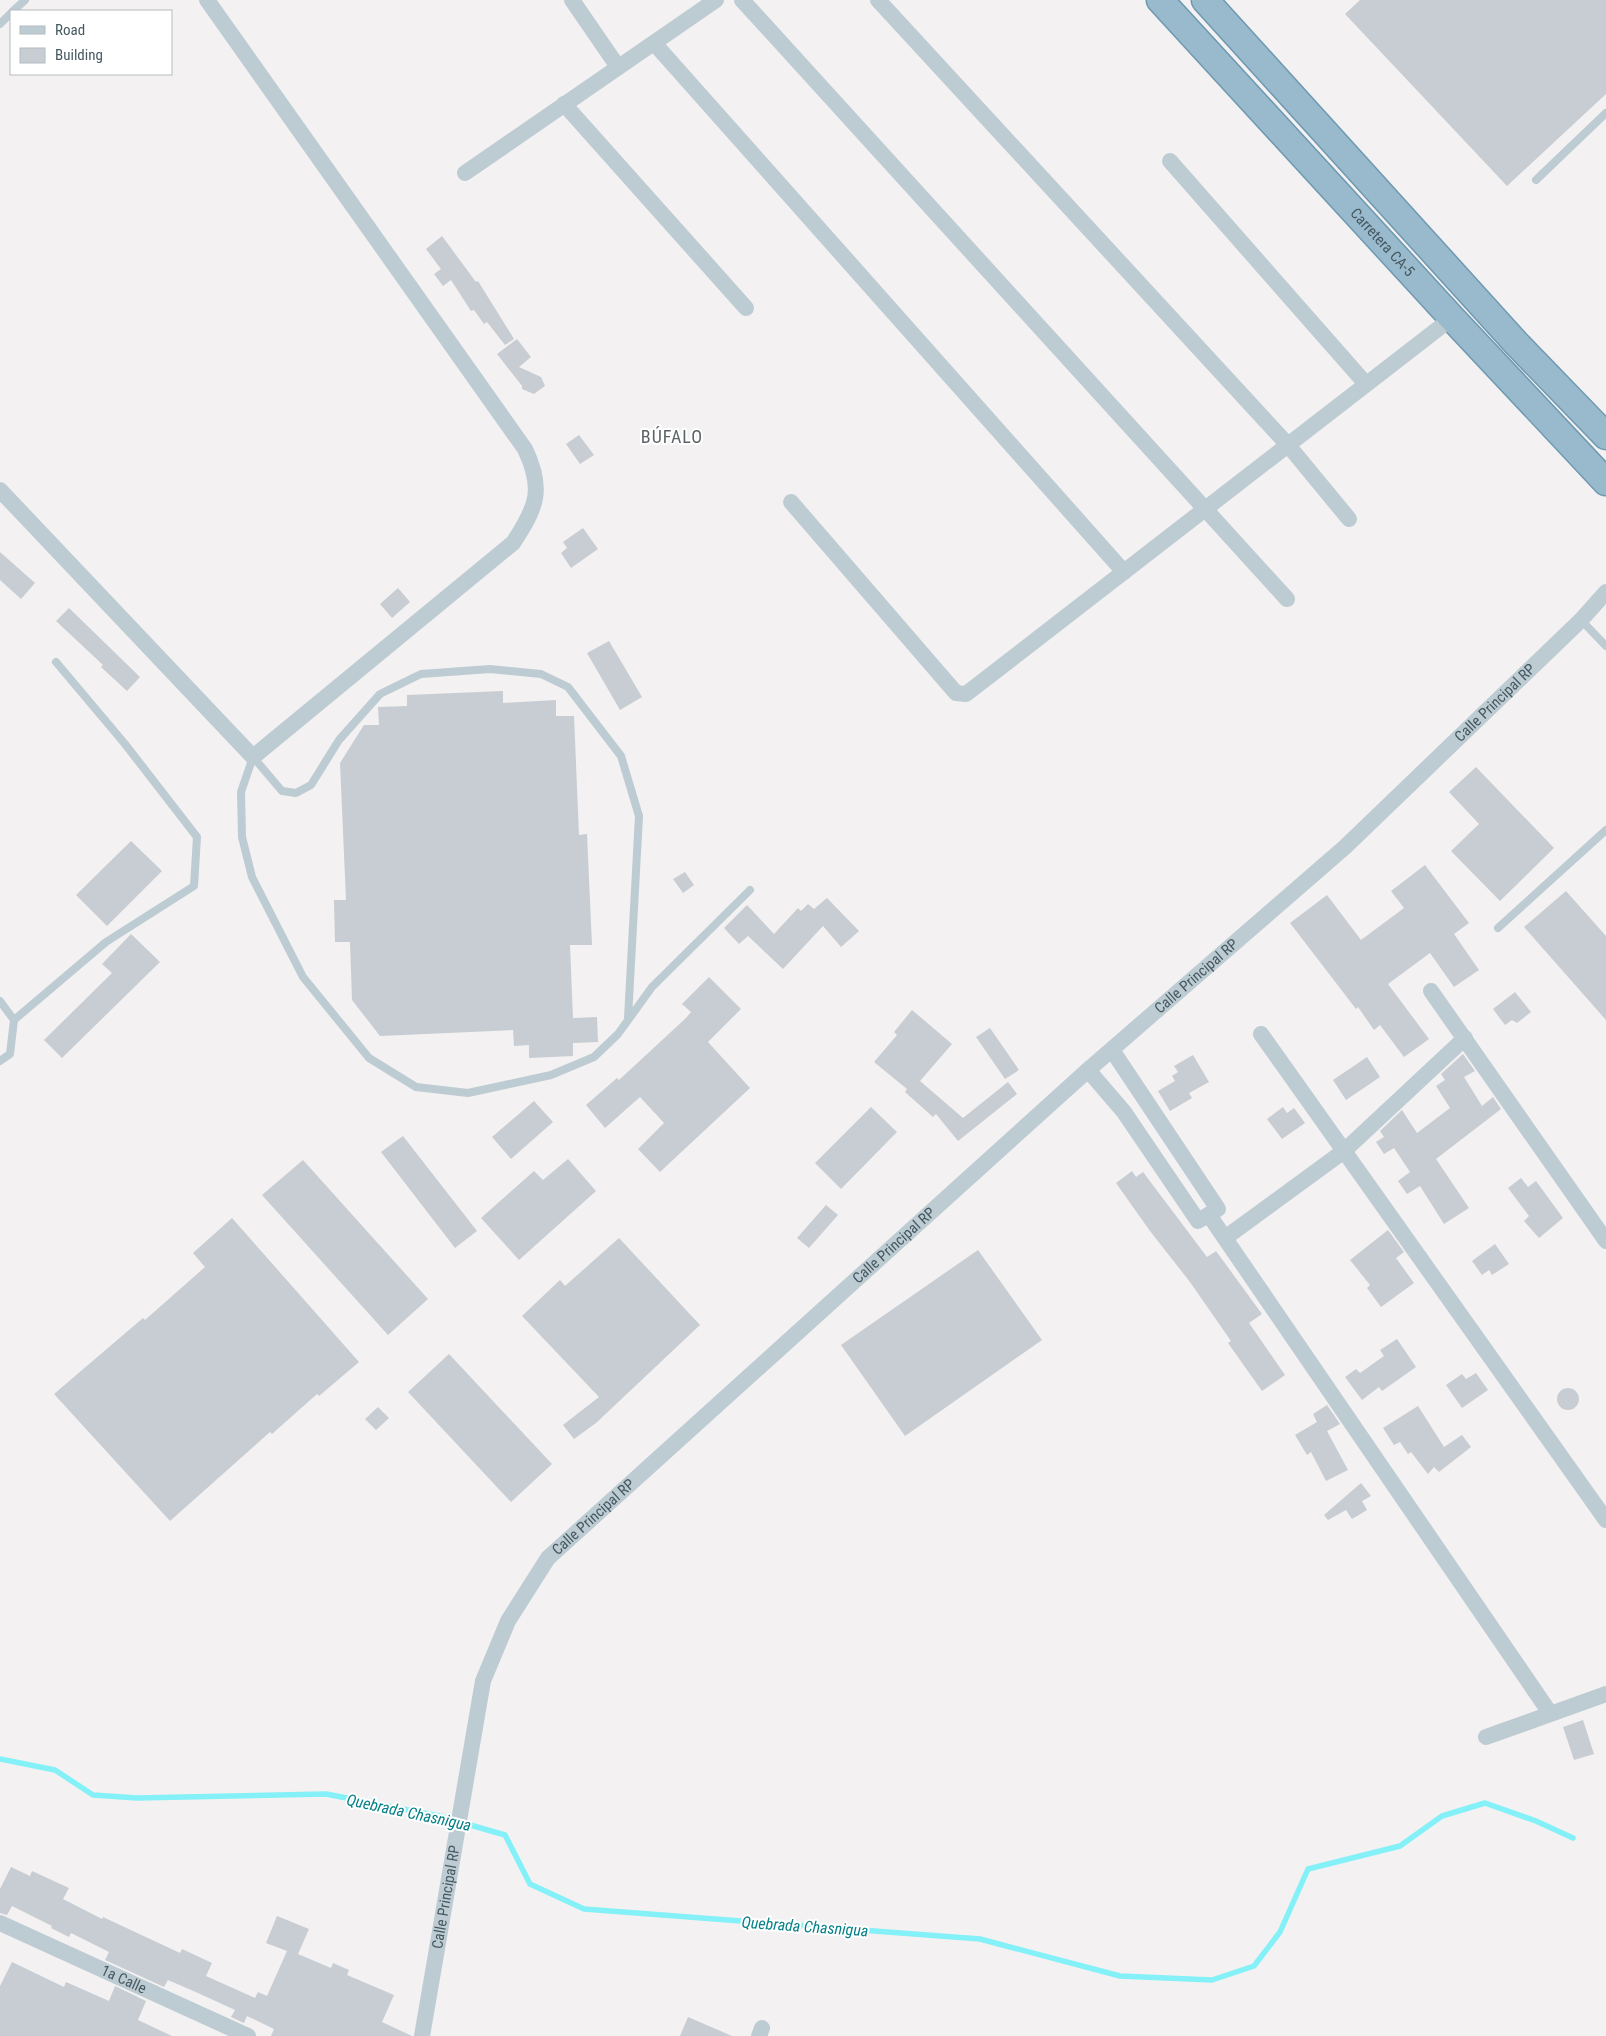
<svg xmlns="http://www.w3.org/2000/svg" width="1606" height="2036" viewBox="0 0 1606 2036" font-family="'Roboto Condensed',sans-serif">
<rect width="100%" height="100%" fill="#f3f1f1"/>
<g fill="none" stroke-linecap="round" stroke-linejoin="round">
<path stroke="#83f1f7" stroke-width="5.5" d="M0,1759L55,1770L93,1795L137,1798L326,1794L439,1816L505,1835L530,1884L584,1909L980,1939L1120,1976L1212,1980L1254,1966L1280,1932L1308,1869L1400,1846L1442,1816L1485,1803L1536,1821L1573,1838"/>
</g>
<path fill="#c7cdd2" d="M1360,0H1606V94L1507,186L1345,14Z
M442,236L476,282L478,281L514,339L505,345L487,322L484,324L474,310L471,311L451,280L443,286L434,274L441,269L426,249Z
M517,339L531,357L519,367L541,377L545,386L534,394L522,389V386L497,354Z
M579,435L594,455L580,464L566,444Z
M583,528L598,549L571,568L561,553L567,548L563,542Z
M0,552L35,583L21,599L0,580Z
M398,588L410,602L392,618L380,604Z
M69,608L140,677L127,691L101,667L103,665L56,621Z
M609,641L642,697L620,710L587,653Z
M503,691V703L556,700V716H574L579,835L587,834L592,945H570L573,1018L597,1017L598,1042L573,1043V1056L529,1058V1045L514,1046L513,1030L380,1036L352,1000L350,942H335L334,900H346L340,763L364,725H379L378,707L407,706V695Z
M1476,767L1554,848L1500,901L1451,851L1479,824L1449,792Z
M131,841L162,871L107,926L76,895Z
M1425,865L1469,923L1454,934L1479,970L1454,987L1430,953L1388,984L1429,1039L1404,1057L1380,1025L1374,1030L1358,1007L1356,1009L1290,923L1327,895L1361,940L1404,908L1391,891Z
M685,872L694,885L683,893L673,879Z
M1566,891L1606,936V1020L1524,927Z
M827,898L859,931L841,947L823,926L783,969L748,936L739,944L724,928L747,905L774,934L798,908L801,911L808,904L814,909Z
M131,934L160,962L62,1058L44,1040L112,973L102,964Z
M709,977L741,1009L708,1042L750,1088L660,1172L638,1149L664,1123L640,1097L605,1128L586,1105L617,1078L619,1080L686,1018L691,1012L682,1004Z
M1515,992L1531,1012L1517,1023L1512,1020L1505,1025L1493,1009Z
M912,1010L952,1044L920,1081L963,1118L1008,1082L1017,1094L958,1141L936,1114L933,1117L905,1092L907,1089L874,1062L897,1035L894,1032Z
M990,1028L1019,1070L1005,1079L976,1037Z
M1463,1054L1475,1071L1464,1077L1482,1106L1493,1097L1501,1109L1436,1159L1469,1208L1444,1224L1420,1186L1407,1194L1398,1181L1410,1172L1394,1148L1384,1154L1376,1142L1384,1137L1380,1131L1402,1110L1417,1133L1450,1108L1436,1086L1445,1080L1441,1074Z
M1193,1055L1209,1082L1189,1093L1192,1098L1170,1111L1158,1091L1175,1081L1172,1076L1178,1072L1174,1066Z
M1367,1057L1380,1077L1346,1100L1333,1080Z
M534,1101L553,1122L511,1159L492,1137Z
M871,1107L897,1132L841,1189L815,1163Z
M1283,1107L1287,1113L1294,1108L1305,1123L1282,1139L1267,1119Z
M403,1136L477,1231L455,1248L381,1152Z
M568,1159L596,1191L519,1260L481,1218L534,1171L543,1180Z
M303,1160L428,1299L388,1335L262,1195Z
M1132,1171L1136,1177L1143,1172L1207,1257L1216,1251L1262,1314L1249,1323L1285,1375L1262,1391L1228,1343L1231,1341L1190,1282L1150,1231L1116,1183Z
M1521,1178L1528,1187L1536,1181L1563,1218L1539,1238L1524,1221L1529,1216L1508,1188Z
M826,1205L838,1215L809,1248L797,1238Z
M232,1218L359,1362L319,1396L317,1394L272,1434L270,1432L170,1521L54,1394L143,1318L145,1320L205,1267L193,1253Z
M1388,1230L1404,1252L1396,1258L1414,1283L1381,1307L1367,1288L1370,1285L1350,1260Z
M619,1238L700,1325L596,1423L574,1439L563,1425L599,1397L522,1316L560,1280L565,1286Z
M1495,1244L1509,1264L1492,1275L1489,1270L1482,1275L1472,1261Z
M978,1250L1042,1340L905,1436L841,1345Z
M1397,1339L1416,1367L1382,1391L1379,1387L1362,1400L1345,1377L1356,1369L1360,1373L1384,1356L1380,1350Z
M449,1354L552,1464L511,1502L408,1392Z
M1476,1373L1488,1390L1462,1408L1446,1385L1462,1374L1466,1379Z
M1557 1399a11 11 0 1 1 22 0a11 11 0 1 1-22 0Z
M1327,1405L1340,1424L1327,1431L1348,1470L1326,1481L1311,1452L1307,1455L1295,1435L1317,1422L1313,1414Z
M1418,1406L1444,1447L1462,1435L1471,1447L1439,1472L1434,1467L1428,1474L1411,1452L1408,1454L1400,1442L1394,1445L1383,1428Z
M378,1407L389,1418L376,1430L365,1419Z
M1361,1483L1371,1496L1362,1501L1367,1510L1352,1519L1346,1510L1328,1520L1324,1515Z
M1583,1720L1594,1754L1574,1760L1563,1727Z
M11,1867L30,1876L32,1871L69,1888L63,1899L102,1919L103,1917L180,1953L182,1949L212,1963L206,1976L255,1998L258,1992L267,1996L287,1951L266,1943L277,1916L309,1929L298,1954L331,1968L333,1963L349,1970L347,1975L394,1995L382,2022L412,2036H271L274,2029L247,2016L244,2023L231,2017L235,2010L198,1993L168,1980L164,1987L105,1960L109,1952L71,1933L69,1937L51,1928L52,1926L12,1906L7,1915L0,1913V1889Z
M12,1962L64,1987L66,1982L109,2001L115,1986L146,2001L138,2020L172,2036H0V1986Z
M688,2017L732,2036H680Z"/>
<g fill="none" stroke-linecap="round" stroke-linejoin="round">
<g stroke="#6e99b1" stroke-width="29">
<g id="trunk">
<path id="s3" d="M1160,0L1452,318L1606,482"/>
<path d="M1205,0L1516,343L1606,436"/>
</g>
</g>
<path stroke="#bdcbd2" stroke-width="8" d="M13,11L25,0
M0,24L11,13
M1536,180L1606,113
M1581,620L1606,646
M1498,928L1606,830
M0,1001L14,1020L10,1054L0,1061
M628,1018L639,816L621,756L568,687L541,674L490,669L421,674L380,694L339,740L311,785L296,793L282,791L253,757L241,792L242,837L252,877L303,977L369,1058L416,1087L468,1093L551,1075L594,1057L618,1034L652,987L750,890
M14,1020L106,942L194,886L197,837L125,744L56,662"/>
<g stroke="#bdcbd2" stroke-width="16">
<path d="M572,0L618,67"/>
<path d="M742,0L1287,599"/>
<path d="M878,0L1288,445L1349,519"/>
<path d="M654,43L1124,572"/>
<path d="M564,104L746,308"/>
<path d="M1170,161L1366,384"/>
<path d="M465,173L716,0"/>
<path d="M0,490L253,757L513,543C537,507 544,489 525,449L207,0"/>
<path d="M791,502L956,693L966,694L1452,318"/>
<path d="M1431,991L1606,1241"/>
<path d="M1261,1034L1606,1520"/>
<path d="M1088,1070L1124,1112L1198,1221L1218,1209L1112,1050"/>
<path d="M1209,1215L1550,1713"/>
<path d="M1225,1238L1344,1151L1465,1038"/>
<path d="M1486,1737L1606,1694"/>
<path id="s1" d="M0,1923L248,2036"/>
<path id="s2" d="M422,2036L483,1681L508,1621L548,1558L1088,1070L1345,847L1581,620L1606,592"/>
<path d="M759,2036L762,2028"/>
</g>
<use href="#trunk" stroke="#98bacc" stroke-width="26"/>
</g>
<g text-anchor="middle" stroke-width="4" stroke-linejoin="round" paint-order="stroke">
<g font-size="15" fill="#465861" stroke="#fff">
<text dy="5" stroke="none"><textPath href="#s3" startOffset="329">Carretera CA-5</textPath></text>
<text dy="5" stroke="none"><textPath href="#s2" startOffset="1776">Calle Principal RP</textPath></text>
<text dy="5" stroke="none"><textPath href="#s2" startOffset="1371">Calle Principal RP</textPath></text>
<text dy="5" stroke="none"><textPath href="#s2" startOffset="966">Calle Principal RP</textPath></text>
<text dy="5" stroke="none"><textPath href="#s2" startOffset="561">Calle Principal RP</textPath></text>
<text dy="5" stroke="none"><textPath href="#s2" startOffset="141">Calle Principal RP</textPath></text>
<text dy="5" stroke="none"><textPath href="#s1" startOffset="136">1a Calle</textPath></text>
</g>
<g font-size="16" font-style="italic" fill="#058087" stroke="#fff">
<text transform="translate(409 1812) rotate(12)" y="6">Quebrada Chasnigua</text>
<text transform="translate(805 1926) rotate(4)" y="6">Quebrada Chasnigua</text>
</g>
<g font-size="18" letter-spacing="1" fill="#5c6367" stroke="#fff">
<text x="672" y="443">BÚFALO</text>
</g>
</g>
<rect x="10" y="10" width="162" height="65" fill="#ffffff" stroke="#b5bcc0"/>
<rect x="20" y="26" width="25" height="8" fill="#bdcbd2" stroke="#b5bcc0"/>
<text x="55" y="35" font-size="15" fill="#465861">Road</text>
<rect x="20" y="48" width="25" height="15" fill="#c7cdd2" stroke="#b5bcc0"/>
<text x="55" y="60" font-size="15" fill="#465861">Building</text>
</svg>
